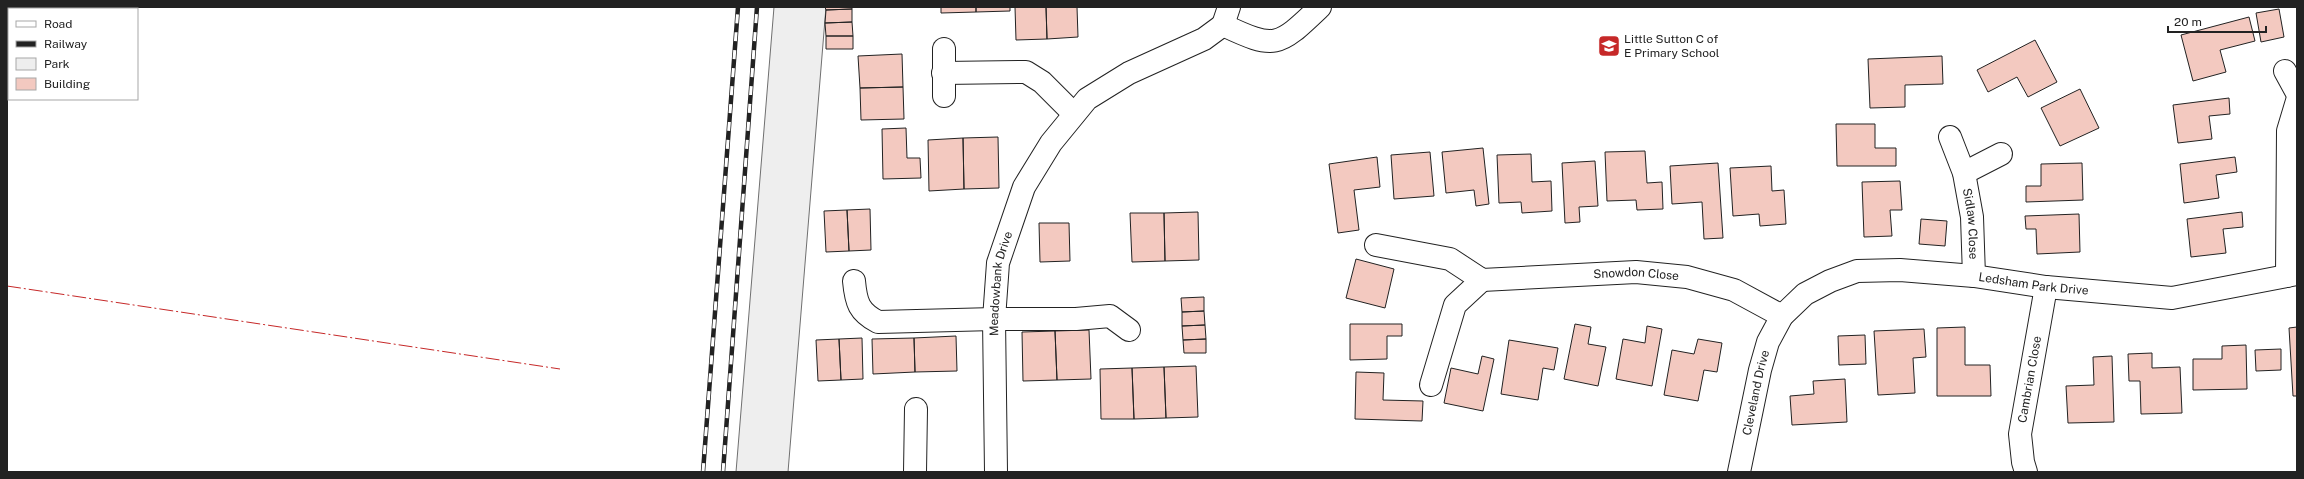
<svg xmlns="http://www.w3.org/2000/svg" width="2304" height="479" viewBox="0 0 2304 479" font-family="'Public Sans',sans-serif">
<rect width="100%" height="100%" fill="#fff"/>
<path fill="#eee" stroke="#6f6f6f" d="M774,7H826L788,472H736Z"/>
<path fill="#f3c9c0" stroke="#222" d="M825,7H852V9L826,10Z
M941,7H976V12L941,13Z
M976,7H1010V11L976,12Z
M1015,7H1046L1047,39L1016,40Z
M1046,7H1077L1078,37L1047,39Z
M852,9V22L825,23L826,10Z
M2279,9L2284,37L2261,42L2256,13Z
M2249,17L2255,41L2220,50L2226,72L2193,81L2181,35Z
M852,22L853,36H826L825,23Z
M826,36H853V49H826Z
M2035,40L2057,82L2028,97L2017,77L1988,92L1977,70Z
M902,54L903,87L860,88L858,56Z
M1942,56L1943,84L1905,85V107L1870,108L1868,59Z
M903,87L904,119L861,120L860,88Z
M2080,89L2099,128L2060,146L2041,108Z
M2229,98L2230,114L2209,116L2212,139L2178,143L2173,105Z
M1836,124H1875V148H1896V166H1837Z
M906,128L907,158H920L921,178L883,179L882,129Z
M998,137L999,188L964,189L963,138Z
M963,138L964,189L929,191L928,140Z
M1483,148L1489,204L1476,206L1474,190L1446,193L1442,152Z
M1645,151L1647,183L1662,182L1663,209L1637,210L1636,200L1607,201L1605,152Z
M1430,152L1434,196L1394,199L1391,155Z
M1531,154L1532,182L1551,181L1552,211L1522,213L1521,202L1499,203L1497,155Z
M1377,157L1380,187L1354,190L1359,230L1338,233L1329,164Z
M2235,157L2237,172L2216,175L2219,198L2184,203L2180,164Z
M1595,161L1598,206L1579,207L1580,222L1565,223L1562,163Z
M1718,163L1723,238L1704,239L1702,202L1672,204L1670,166Z
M2082,163L2083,200L2026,202V186H2041V164Z
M1771,166L1772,191L1784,190L1786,224L1760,226L1759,214L1733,216L1730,168Z
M1900,181L1902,210H1890L1892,236L1864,237L1862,182Z
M870,209L871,250L849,251L847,210Z
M847,210L849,251L826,252L824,211Z
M1198,212L1199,260L1165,261L1164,213Z
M2242,212L2243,227L2223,229L2226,253L2191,257L2187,219Z
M1130,213H1164L1165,261L1132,262Z
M2079,214L2080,252L2037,254L2036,229H2026L2025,216Z
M1921,219L1947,221L1945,246L1919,244Z
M1039,223H1069L1070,261L1040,262Z
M1356,259L1394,269L1385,308L1346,298Z
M1204,297V311L1182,312L1181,298Z
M1204,311L1205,325L1182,326V312Z
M1350,324H1402V336H1387V359L1350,360Z
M1575,324L1591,327L1588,344L1606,347L1598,386L1564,379Z
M1205,325L1206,339L1183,340L1182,326Z
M1647,326L1662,329L1652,386L1616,379L1623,339L1645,343Z
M1965,327V365H1990L1991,396H1937V328Z
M2297,327V396H2293L2289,328Z
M1924,329L1926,357L1913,358L1915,393L1878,395L1874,331Z
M1089,330L1091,379L1057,380L1055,331Z
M1055,331L1057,380L1023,381L1022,332Z
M1865,335L1866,364L1839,365L1838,336Z
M956,336L957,371L915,372L914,338Z
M862,338L863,379L841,380L839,339Z
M914,338L915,372L873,374L872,339Z
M839,339L841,380L818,381L816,340Z
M1206,339V353H1184L1183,340Z
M1698,339L1722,343L1717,372L1704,370L1698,401L1664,395L1672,350L1694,354Z
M1509,340L1558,348L1554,370L1543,368L1538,400L1501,394Z
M2246,345L2247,389L2193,390V359H2222V346Z
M2281,349V370L2256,371L2255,350Z
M2152,353V368L2180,367L2182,413L2141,414L2140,381H2129L2128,354Z
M1482,356L1494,359L1483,411L1444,403L1451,368L1478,374Z
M2112,356L2114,422L2068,423L2066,386L2094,385L2093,357Z
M1196,366L1198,417L1166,418L1164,367Z
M1164,367L1166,418L1134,419L1132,368Z
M1132,368L1134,419H1101L1100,369Z
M1356,372L1384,373L1383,400L1423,401L1422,421L1355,419Z
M1845,379L1847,422L1792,425L1790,396L1814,394L1813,381Z"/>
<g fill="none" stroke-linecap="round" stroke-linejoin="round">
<g stroke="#222" stroke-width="24">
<g id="minor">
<path d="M1223,25C1276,50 1278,47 1320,7"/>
<path d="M1223,25L1229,7"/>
<path d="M2285,71L2297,93"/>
<path d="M943,73L1026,72L1042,82L1074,114"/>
<path d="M944,96V49"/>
<path id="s1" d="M1950,137L1964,173L1972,217L1974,276"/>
<path d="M1964,173L2001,154"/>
<path id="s2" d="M1376,245L1450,259L1482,280L1636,272L1687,277L1734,290L1782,316"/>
<path d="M2287,276L2288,131L2297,101"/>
<path d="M854,281C856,303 859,312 878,322L994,319H1076L1110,316L1129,330"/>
<path d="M1431,385L1455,305L1482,280"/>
<path d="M915,472L916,409"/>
<path id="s3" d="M996,472L994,319L998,263L1024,187L1051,143L1087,99L1129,73L1204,39L1223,25"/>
<path id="s4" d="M1739,472L1760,370L1768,342L1782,316L1805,294L1830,281L1857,271L1900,270L1974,276L2046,287L2172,298L2297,274"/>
<path id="s5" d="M2026,472L2023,462L2020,434L2046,287"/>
</g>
</g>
<use href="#minor" stroke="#fff" stroke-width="22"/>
<g stroke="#222" stroke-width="4.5">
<path id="rail" d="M703,472L738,7
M723,472L757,7"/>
</g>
<use href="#rail" stroke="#fff" stroke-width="3" stroke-dasharray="9" stroke-linecap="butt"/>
<path stroke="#c62828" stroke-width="1" stroke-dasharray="14 3 2 3" stroke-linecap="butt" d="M7,286L560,369"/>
</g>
<defs>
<g id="school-square" transform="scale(1.15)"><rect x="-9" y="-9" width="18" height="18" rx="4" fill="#c62828" stroke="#fff"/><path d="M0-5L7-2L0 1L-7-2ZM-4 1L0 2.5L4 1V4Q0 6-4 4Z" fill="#fff"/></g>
</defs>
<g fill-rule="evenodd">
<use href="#school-square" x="1609" y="46"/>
</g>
<g text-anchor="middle" stroke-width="3" stroke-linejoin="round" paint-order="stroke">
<g font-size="12" fill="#222" stroke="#fff" text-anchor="start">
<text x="1624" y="43">Little Sutton C of<tspan x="1624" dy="14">E Primary School</tspan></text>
</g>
<g font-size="12" fill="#222" stroke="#fff">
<text dy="4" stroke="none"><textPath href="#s1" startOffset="90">Sidlaw Close</textPath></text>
<text dy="4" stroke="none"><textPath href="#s2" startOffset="268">Snowdon Close</textPath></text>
<text dy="4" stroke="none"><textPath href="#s4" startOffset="429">Ledsham Park Drive</textPath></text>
<text dy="4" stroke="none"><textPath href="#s3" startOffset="189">Meadowbank Drive</textPath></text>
<text dy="4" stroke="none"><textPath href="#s5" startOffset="94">Cambrian Close</textPath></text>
<text dy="4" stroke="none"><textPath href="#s4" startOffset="81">Cleveland Drive</textPath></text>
</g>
</g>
<rect width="2304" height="479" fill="none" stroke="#222222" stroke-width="16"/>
<rect x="8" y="8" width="130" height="92" fill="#ffffff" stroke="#a7a7a7"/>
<rect x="16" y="21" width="20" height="6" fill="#ffffff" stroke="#a7a7a7"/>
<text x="44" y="28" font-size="12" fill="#222222">Road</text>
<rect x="16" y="41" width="20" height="6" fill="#222222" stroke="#a7a7a7"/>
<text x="44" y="48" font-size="12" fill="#222222">Railway</text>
<rect x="16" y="58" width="20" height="12" fill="#eeeeee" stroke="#a7a7a7"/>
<text x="44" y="68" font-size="12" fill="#222222">Park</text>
<rect x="16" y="78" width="20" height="12" fill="#f3c9c0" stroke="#a7a7a7"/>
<text x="44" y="88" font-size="12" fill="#222222">Building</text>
<path d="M2168 26v6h98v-6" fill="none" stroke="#222222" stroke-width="2"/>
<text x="2174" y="26" font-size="12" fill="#222222" stroke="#ffffff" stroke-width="3" paint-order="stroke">20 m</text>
</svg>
